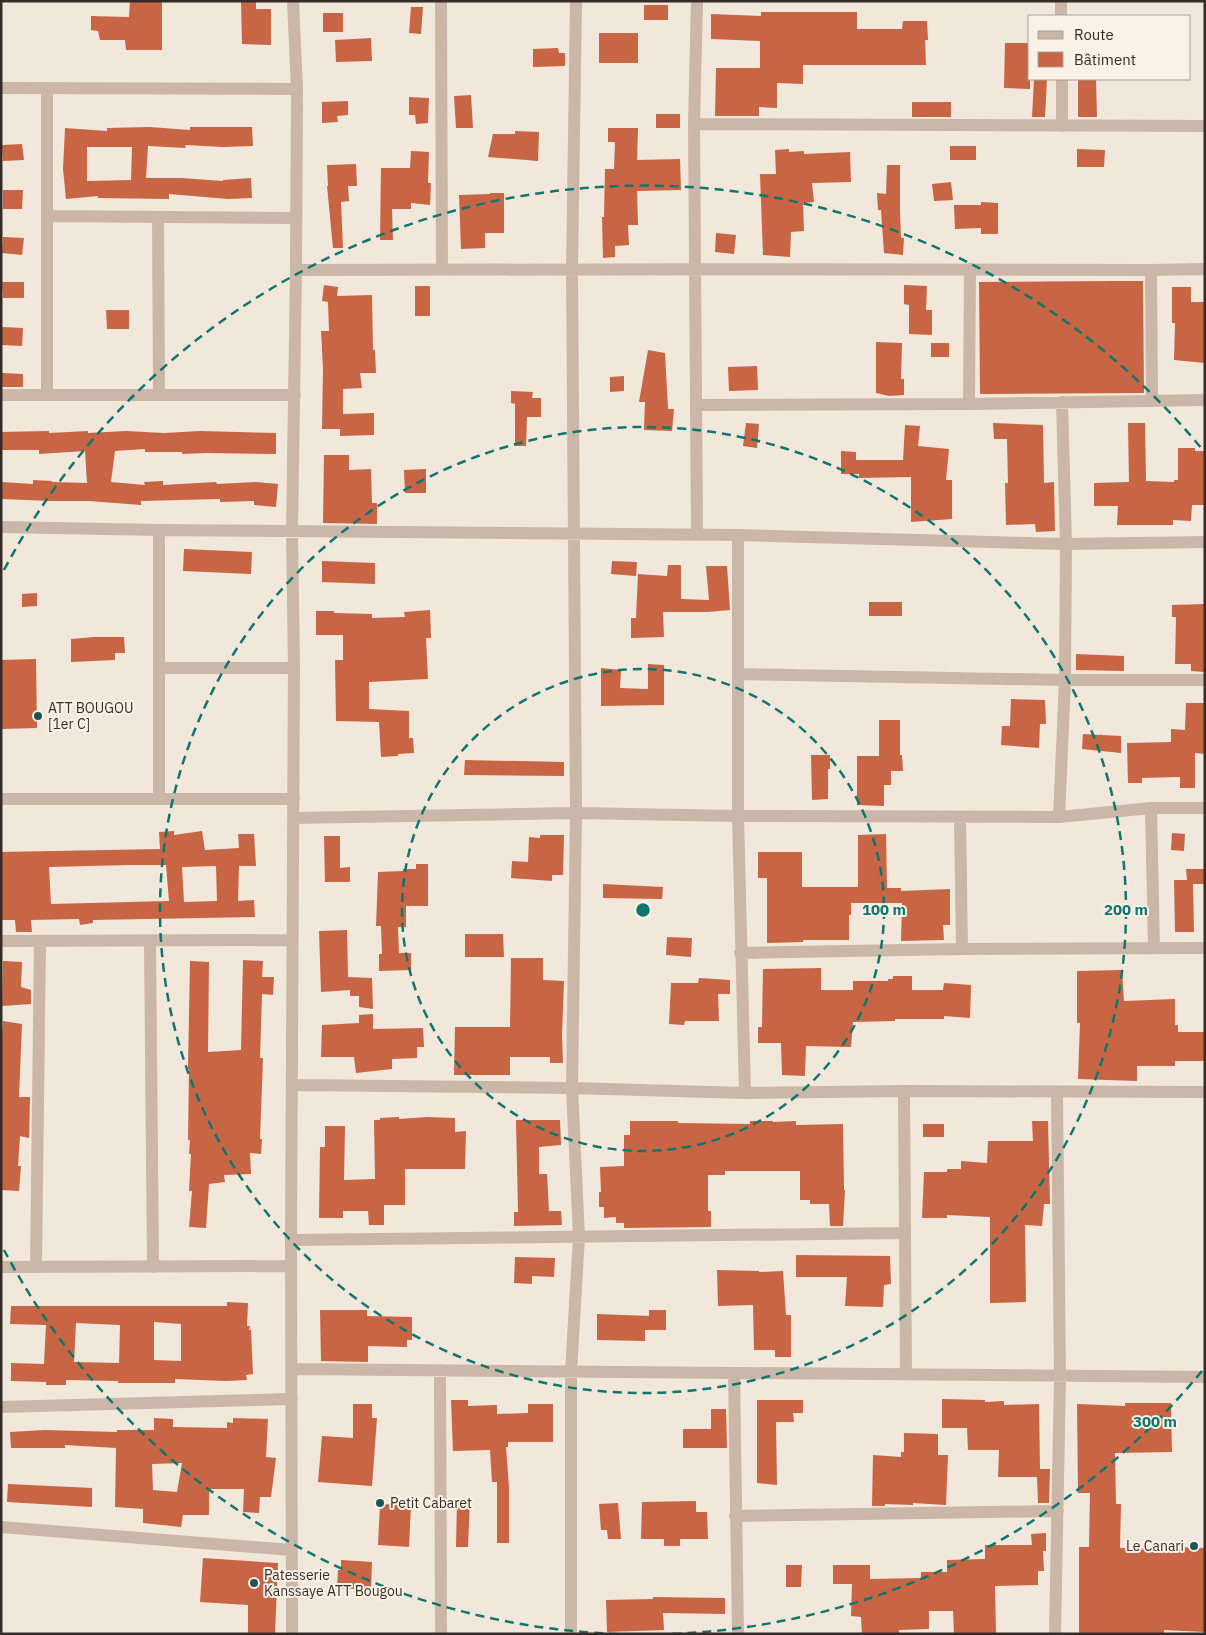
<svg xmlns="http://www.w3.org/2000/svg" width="1206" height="1635" viewBox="0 0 1206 1635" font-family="'IBM Plex Sans',sans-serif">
<rect width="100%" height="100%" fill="#f2e7db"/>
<path fill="#c76544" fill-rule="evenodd" d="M130,1H162V50H126L125,40H100L98,31L91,30V16L129,17Z
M241,1H256V9H271V45L242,44Z
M644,5H668V20H644Z
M411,7H423L421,34L409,33Z
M761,12H857V29H902L903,21H927L928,40H925L926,65H803V84L777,83V108L759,107V116H715L716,68H760V41L711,39V14L761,16Z
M323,13H343V32H323Z
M599,33H638V63H599Z
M371,38L372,61L336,62L335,40Z
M1005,43H1030V89L1004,88Z
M558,48L559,53H565V66L533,67V49Z
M1034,79H1047L1045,117H1032Z
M1078,79H1096L1097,117H1078Z
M471,95L473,128H456L454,96Z
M409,97L429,98L428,123L416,124L415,115H409Z
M348,101V115L337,116L338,122L322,123V102Z
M912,102H951V117H912Z
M656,114H680V128H656Z
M150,127L190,130V127H252L253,146L223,147L185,145L186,148L148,146L146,178H181L223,181V180L251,178L252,198L228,199L169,194V199L98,198V196L66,199L63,169L65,128L107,131V128ZM87,147H132L131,180L87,181Z
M608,128H638L637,160L680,159L681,190L637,191L638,225H628L629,245L615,246V257L603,258L602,217H604L605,169H614L615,142H608Z
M515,131L539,132L538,161L488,157L493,134H515Z
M22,144L24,160L3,161L2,145Z
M950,146H976V160H950Z
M789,149V152L804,151V154L850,152L851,182L812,183L814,202L803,203L804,231L791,232L790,257L763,255L760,174H776L775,150Z
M1077,149L1105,150L1104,167H1077Z
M411,151L429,152L428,183H431L430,205L411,203V209H392L393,240H380L381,168H410Z
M356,164L357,186H348L349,201L341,202L343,248H333L327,186H328L327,165Z
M887,165H900V212L901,238H904L903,255L884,253L881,210H878L877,193L886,194Z
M951,182L953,200L934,201L932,184Z
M3,190H23L22,209H3Z
M490,193H504V233H485V248L461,249L459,195L490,194Z
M981,202L998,203V234H981V228L955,229L954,205H981Z
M716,233L736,235L734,254L715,252Z
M3,237L24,238L22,255L2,253Z
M1114,281H1143L1144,393L980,394L979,282Z
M2,282H24V298H3Z
M324,285L338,287L337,296L372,295L373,350H375L376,373H360L362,388L343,389V414L374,413V435L340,436V429H322L323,369L321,331H329L328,302L322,301Z
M904,285L927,286L926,310H932V335L909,334V305L904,304Z
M415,286H430V316H415Z
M1172,287H1191V302H1205V363L1174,360L1175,323H1172Z
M106,310H129V329H107Z
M1,327L23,328L22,346L1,345Z
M876,342L902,343L901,379H904V395L889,396L876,393Z
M931,343H949V357H931Z
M648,350L665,353L668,409H674L672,431L644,430L645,402H639Z
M757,366L758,390L729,391L728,367Z
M2,373L23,374V387H1Z
M624,376V391L610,392V377Z
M511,391L533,392L532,398H541V417H527L526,446H515V404L511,403Z
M746,423L759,424L757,448L743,446Z
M993,423L1043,425L1044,483L1054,482L1055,531L1036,532L1035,524L1006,525L1005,483H1008L1007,439H994Z
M1128,423H1145L1146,481L1174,482V480H1178V448H1195V451H1205V505H1192L1191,521L1173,520V525H1117L1118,506H1094V483L1129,482Z
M905,425L920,426L918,446L949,449L946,480H952V519L911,522V477L859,478V474H841V451L856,452V460H903Z
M49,431V433L88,431V433L126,431L164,433L200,431L276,433V454L206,453L182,454V452H145V449L115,451L111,482L145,485L144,482L163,481V485L216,482L217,484L256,482L278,484L276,507L254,505V501L220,502V499L141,501V505L89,501H51L1,499V482L33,484V480L52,481V482L87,483L85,451L39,454V450H1V432Z
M324,455H349V470L371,469L372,503H377V524L323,523Z
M426,469V493H405L404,470Z
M184,549L252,552L251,574L183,571Z
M322,561L375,563V584L322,582Z
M612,561L637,562L636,576L611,574Z
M668,565H681V599L709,600L706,566H727L730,610L708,612H663L664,637L631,638V618H636L638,574L667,576Z
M37,593V606L22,607V594Z
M869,602H902V616H869Z
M1205,604V672L1191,671V664H1175L1176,617H1172V605Z
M430,610L431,638H426L428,679L369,682V709L409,711V738H413L414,753L398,754V756L381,757L379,722L336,721L335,660H343V635H316V611H334V613L372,614V618L405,617L404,612Z
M94,637H124L125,653H115V660L71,662V639Z
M1076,654L1124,656V671L1076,670Z
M36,659L37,728L1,729V660Z
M648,664L664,665V705L601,706V668L621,670L620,688L648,689Z
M1011,699L1045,700L1046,724H1040L1039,748L1001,745L1002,726H1010Z
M1186,703H1205V754L1195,753V788H1180V777L1142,778V783H1128L1127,743L1171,742V729L1185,730Z
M879,720H900V755H902L903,771H891V785H884V806L857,805V756H879Z
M1083,734L1121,736V753L1082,749Z
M811,755H830V769H828V799L812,800Z
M465,760L564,762V776L464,775Z
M174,831V835L202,831L205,850L239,848L238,834H254L256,866H239L238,901L254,900L255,917L93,920V923L80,925L79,919L31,920L32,932H16L15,920H1V852L160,849L159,832ZM130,865H166L169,901L51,904L49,867ZM216,866L217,901L184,902L182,867Z
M1172,833L1185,834L1184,851L1171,850Z
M886,834L887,888H901V891L950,889V925H943L944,940L901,941L902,903H851V915H849V940H803V942L767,943V878H758V852H802V887H858V835Z
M540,835H564L563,875H552V881L511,878L512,861L528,862L529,837L540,838Z
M324,836H340V868L350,867V882H325Z
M416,864H428V906H406V927H398L399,953H411V970L379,971V954H382L381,926H376L378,872L403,871V869H416Z
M1186,869H1205V884H1193L1194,932H1175L1174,880H1187Z
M603,884L663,887L662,899L603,898Z
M347,930L348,977L372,978L373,1009L359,1007V996H350V990L321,992L319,931Z
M465,934H503L504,957H465Z
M667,937L692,938L691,957L666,955Z
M511,958H543V980L564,981L562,1035L563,1063H550V1057H510V1075H454L455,1027H510Z
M243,960L263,961L262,977H274L273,995L262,994L260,1058H263L260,1139H262L261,1154L250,1153L251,1174L224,1175L225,1182L209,1184L206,1228L189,1227L192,1191H189L191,1154H189L190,1140H188L189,1069H188L190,961L209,962L208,1052L241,1050Z
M3,961L22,962L21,987L31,990V1004L2,1006Z
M821,968V990H853V981H888V979H893V976H912V990H943L944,983L971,985L970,1018L944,1016V1019H895V1021L853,1022L851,1047L806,1046L805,1076L782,1075L781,1043H758V1027H762L763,969Z
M1122,970L1124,1001L1175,999V1025H1178V1032H1204L1205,1061H1175V1066H1137V1081L1078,1079L1080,1023H1077V971Z
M699,978L730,980V994H718L719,1021H685L684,1025L669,1024L671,983H698Z
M373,1014V1029L423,1028L424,1047H417V1058L392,1059V1069L356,1073L354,1057H321L322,1025L359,1023V1015Z
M3,1021L22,1024L19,1097H30L29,1138L20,1136L18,1166H21L19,1191L1,1190V1049Z
M399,1117V1119L427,1117L455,1118V1132L466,1131L465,1169H405V1205H384V1225H369L368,1211H343V1218H319L320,1147H325V1126H345L344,1180L375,1179L374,1120H380V1118Z
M516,1120H560L561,1145L539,1147V1174H547L549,1211H561L562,1225L514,1226V1212H518Z
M630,1121H678V1123L750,1124V1121H773V1122L796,1121V1125L843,1124L844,1190H845L843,1226H830L829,1204H810V1200H800V1171H725V1175H708V1211H711V1227L624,1228V1223H616V1217L604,1218V1207H599V1192H601L600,1167L624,1166V1135H630Z
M1032,1121H1048L1050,1204H1044L1042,1226L1025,1225L1026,1302L990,1303V1217L947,1215V1218H922L924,1172H947V1169H961V1161L987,1163L988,1141H1033Z
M923,1124H944V1137H923Z
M796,1255L890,1256L891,1284L884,1285L883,1307L845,1306L847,1277H796Z
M515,1257L555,1258L554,1277L532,1276V1284L514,1283Z
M717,1270L759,1271V1272L783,1271L786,1315H791V1357H775V1350H754L753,1305L718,1306Z
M227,1302L248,1303L247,1326H250L249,1330H251L253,1374L246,1375L247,1380L226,1381L175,1379V1383H118V1381L66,1380V1385H46V1382L11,1381V1363L44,1364L46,1325L10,1324L11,1306H227ZM154,1322L181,1324V1361L154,1360ZM76,1323L120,1325L119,1363L74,1362Z
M320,1310H367V1316L412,1317V1340H407V1347L368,1346V1362L321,1361Z
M649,1310H666V1330H645V1341L597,1340V1314L649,1316Z
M942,1399L985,1400V1402L1004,1401V1405L1039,1404L1040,1469H1050L1049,1503H1038L1037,1477H998L999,1450H968L967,1428H942Z
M451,1400H468V1406L497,1405V1414L528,1413V1404H553V1442H508V1447H506L509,1487V1543H497V1482H492L490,1450L453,1451Z
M757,1400H803V1413H793L794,1422H776L777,1485L757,1483Z
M1125,1403H1171L1172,1452L1115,1453L1116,1504H1121L1120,1548L1176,1550V1547L1205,1548V1632L1164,1630V1634H1079V1547H1089L1090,1493H1078L1077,1404L1125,1406Z
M353,1404H372V1418H377L372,1486L318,1482L322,1436L353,1438Z
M711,1409H726L727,1448H683V1429H711Z
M154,1418L173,1419V1427L227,1428V1422L233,1423V1418L268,1419L266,1457L276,1458L271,1497H260L259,1513L243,1512L244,1489H209V1515H183L181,1527L143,1523V1509L115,1507L116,1448L65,1445V1448H11L10,1432L45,1430L117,1432V1430H154ZM182,1463L177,1492L153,1490L152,1464Z
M904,1433L938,1434V1455H948L946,1505L913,1503V1505L885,1504V1506H872L873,1455L901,1457V1452H904Z
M8,1484L92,1488V1507L7,1502Z
M457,1500H470L468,1547H456Z
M696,1501V1512H707L708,1539H680V1546H664V1539H641L642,1502Z
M618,1503L621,1539H608L607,1530H601L599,1504Z
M380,1504L411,1505L409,1547L378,1545Z
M1046,1533V1551H1043L1044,1571H1038V1585L995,1586L996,1634H954L953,1611H929V1629L899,1630V1634H862L861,1617L851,1616L852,1584H833V1565H870V1579L921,1578V1572H947V1560L985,1559V1545H1032L1031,1534Z
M203,1558L278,1563L275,1634H248V1605L200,1602Z
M341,1560L372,1562L371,1590L337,1588L338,1570H341Z
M786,1565H802L801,1587H786Z
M653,1597L725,1598V1614L663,1613L664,1630L607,1632L606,1600L653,1599Z"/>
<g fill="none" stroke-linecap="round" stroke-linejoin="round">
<path stroke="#cab7a7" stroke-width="12" d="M441,1L442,269
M697,1L694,124L697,535
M1061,1V16
M1062,79V126
M1,88L297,89
M694,124L1205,126
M47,216L295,218
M158,217L159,395
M296,270C581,269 866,269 1151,270L1205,269
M1151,270L1152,401
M1,395H295
M47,395V90
M969,404L970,269
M697,405L969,404L1205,400
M1,527L159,530L738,535L1066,544L1205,542
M159,530V799
M738,535V816L745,1093
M159,668H294
M739,674L1065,680H1205
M1,799H294
M1151,808L1154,948
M960,817L962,949
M1059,817L1065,680L1066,544L1062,402
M293,818L576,813L738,816L1059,817L1151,808H1205
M1,941L292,940
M150,941L153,1267
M740,953L962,949L1205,948
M292,1085L572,1088L745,1093L904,1091L1205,1092
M904,1091L906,1374
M291,1240L905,1233
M1,1267L291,1266
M36,1267L40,941
M292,1369L1205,1377
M440,1370L441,1634
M734,1373L738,1634
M1,1407L292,1399
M735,1516L1058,1511
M1,1527L291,1550
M292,1634L291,1240L294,668L292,532L296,270L297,89L293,1
M571,1634V1372L579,1237L572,1088L576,813L572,270L576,1
M1055,1634L1060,1377L1057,1092"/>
</g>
<g fill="none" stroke="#0f766e" stroke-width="2.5" stroke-dasharray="9 6">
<circle cx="643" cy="910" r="241"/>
<circle cx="643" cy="910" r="483"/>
<path d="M1202 1371A724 724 0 0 1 668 1634M618 1634A724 724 0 0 1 4 1250M4 570A724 724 0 0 1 1202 449"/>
</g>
<g fill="#1d5458" stroke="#faf1e7" stroke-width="2">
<circle cx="38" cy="716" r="5"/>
<circle cx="380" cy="1503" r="5"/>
<circle cx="1194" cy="1546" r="5"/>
<circle cx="254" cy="1583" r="5"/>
</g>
<g text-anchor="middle" stroke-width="4" stroke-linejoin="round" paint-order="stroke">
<g font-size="14" fill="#362c27" stroke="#faf1e7" text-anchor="start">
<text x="48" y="713">ATT BOUGOU<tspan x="48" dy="16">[1er C]</tspan></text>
<text x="390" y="1508">Petit Cabaret</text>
<text x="1184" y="1551" text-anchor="end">Le Canari</text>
<text x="264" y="1580">Patesserie<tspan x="264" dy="16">Kanssaye ATT Bougou</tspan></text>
</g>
</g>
<circle cx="643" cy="910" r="8" fill="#0f766e" stroke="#faf1e7" stroke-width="2.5"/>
<g font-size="15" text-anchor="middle" font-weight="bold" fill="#0f766e" stroke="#faf1e7" stroke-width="4" stroke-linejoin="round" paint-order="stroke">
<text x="884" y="915">100 m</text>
<text x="1126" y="915">200 m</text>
<text x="1155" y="1427">300 m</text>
</g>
<rect width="1206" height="1635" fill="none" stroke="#362c27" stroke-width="5"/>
<rect x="1028" y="15" width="162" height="65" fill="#faf1e7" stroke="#aca29a"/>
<rect x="1038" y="31" width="25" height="8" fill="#cab7a7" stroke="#aca29a"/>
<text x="1074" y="40" font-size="15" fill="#362c27">Route</text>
<rect x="1038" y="52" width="25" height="15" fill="#c76544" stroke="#aca29a"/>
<text x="1074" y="65" font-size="15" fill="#362c27">Bâtiment</text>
</svg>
